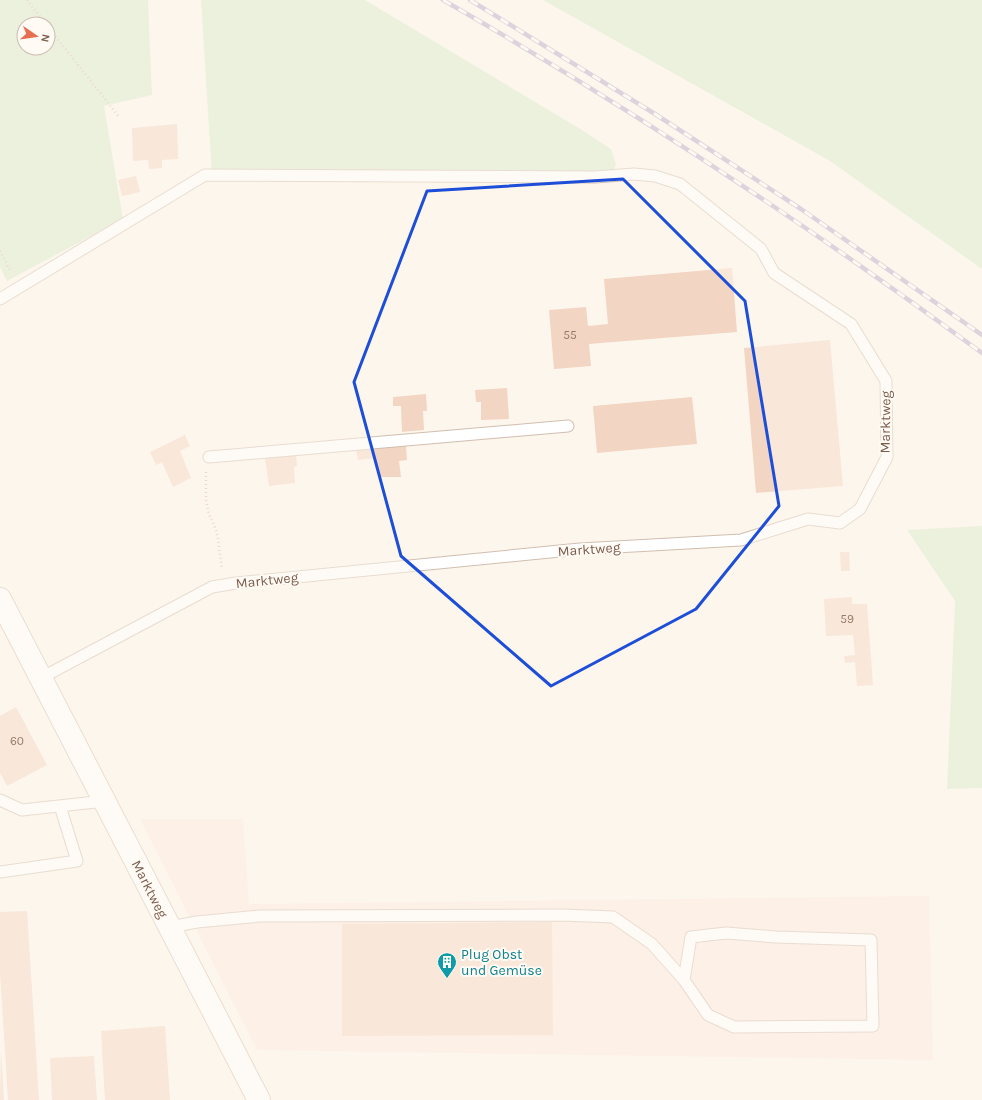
<svg xmlns="http://www.w3.org/2000/svg" width="982" height="1100" viewBox="0 0 982 1100" font-family="Karla,sans-serif">
<rect width="100%" height="100%" fill="#fdf6ec"/>
<path fill="#fde8e0" d="M140,819H243L249,904L929,896L933,1060L257,1050Z"/>
<path fill="#d8ecc9" fill-rule="evenodd" d="M0,0H148L152,95L104,106L123,219L7,281L0,267ZM24,24H48V48H24Z
M201,0H365L582,130L611,149L616,164L610,179L212,177Z
M543,0H982V269L830,161Z
M982,526V788L947,789L955,601L907,530Z"/>
<path fill="#f3d5c3" d="M177,124L178,159L162,160V168L149,169L148,160L133,161L132,128Z
M136,176L140,192L122,196L118,180Z
M732,268L737,332L589,344L591,366L554,369L549,310L586,307L588,326L608,324L604,279Z
M830,340L843,486L756,493L744,348Z
M507,388L509,419L481,420V402H476L475,390Z
M426,394L427,411H423L424,430L402,432L401,406H393V397Z
M692,397L697,444L597,453L593,406Z
M185,435L190,446L180,451L191,478L173,487L162,462L156,465L150,452Z
M406,446L407,460L399,461L401,477H378L376,458L358,460L356,450Z
M296,455L297,466L294,467L295,483L269,486L265,458Z
M840,552H849L850,571H841Z
M852,597V604H867L873,685L857,686L855,662L845,663L844,656L855,655L853,635L826,636L824,599Z
M16,707L47,765L7,786L0,773V716Z
M27,911L39,1100H8L0,972V912Z
M552,922L553,1035L342,1036V924Z
M165,1026L170,1100H105L101,1031Z
M1,1050L4,1100H0Z
M94,1056L97,1100H52L50,1058Z"/>
<g fill="none" stroke-linecap="round" stroke-linejoin="round">
<g stroke="#d1beb0" stroke-width="13">
<path id="lane" d="M0,299L205,175L595,177L634,174L655,176L680,184L761,249L774,273L851,324L886,381L887,457L860,509L840,523L808,519L741,540L580,549L236,583L212,587L41,678
M209,457L568,426
M0,800L22,810L105,801
M0,872L77,861L60,806
M170,927L197,922L260,916L563,915L613,917L652,944L684,980L708,1015L734,1027L873,1026L871,940L776,937L726,933L691,937L684,980"/>
</g>
<g stroke="#d6c0b0" stroke-width="24">
<path id="secondary" d="M0,599L259,1100"/>
</g>
<path stroke="#d9b8a5" stroke-width="2.5" stroke-dasharray="1 3" stroke-linecap="butt" d="M27,0L46,24
M48,27L120,118
M0,251L11,272
M206,472V500L209,514L217,532L222,569"/>
<use href="#lane" stroke="#fff" stroke-width="11"/>
<use href="#secondary" stroke="#fff" stroke-width="22"/>
<g stroke="#b9a8c9" stroke-width="4.5">
<path id="rail" d="M443,0C629,107 809,226 982,353
M470,0L655,114L801,209L982,335"/>
</g>
<use href="#rail" stroke="#fffaf3" stroke-width="3" stroke-dasharray="9" stroke-linecap="butt"/>
</g>
<path d="M0 0H982V1100H0ZM623,179L745,301L779,506L696,609L551,686L401,556L354,382L427,191Z" fill="#fdf6ec" fill-opacity=".55" fill-rule="evenodd"/>
<path fill="none" stroke="#1d4ed8" stroke-width="3" stroke-linejoin="round" d="M623,179L745,301L779,506L696,609L551,686L401,556L354,382L427,191Z"/>
<defs>
<g id="building-pin" transform="scale(1)"><path d="M0 17L-7.5 6A9.5 9.5 0 1 1 7.5 6Z" fill="#0f9aa8" stroke="#fffaf3"/><path d="M-4-6H4V6H1V3H-1V6H-4ZM-2.5-4.3h1.7v1.8h-1.7ZM.8-4.3h1.7v1.8H.8ZM-2.5-1h1.7V.8h-1.7ZM.8-1h1.7V.8H.8Z" fill="#fff"/></g>
</defs>
<g fill-rule="evenodd">
<use href="#building-pin" x="447" y="962"/>
</g>
<g text-anchor="middle" stroke-width="4" stroke-linejoin="round" paint-order="stroke">
<g font-size="12" fill="#987a6a">
<text x="570" y="339">55</text>
<text x="847" y="623">59</text>
<text x="17" y="745">60</text>
</g>
<g font-size="14" fill="#7a5c4d" stroke="#fffaf3">
<text transform="translate(885 422) rotate(-89)" y="5">Marktweg</text>
<text transform="translate(589 549) rotate(-4)" y="5">Marktweg</text>
<text transform="translate(267 580) rotate(-6)" y="5">Marktweg</text>
<text transform="translate(150 889) rotate(63)" y="5">Marktweg</text>
</g>
<g font-size="14" fill="#0d838f" stroke="#fffaf3" text-anchor="start">
<text x="461" y="959">Plug Obst<tspan x="461" dy="16">und Gemüse</tspan></text>
</g>
</g>
<g transform="translate(36 36) rotate(103)"><circle r="19" fill="#fffaf3" stroke="#cabbb1"/>
<path d="M0-3L7 15L0 10L-7 15Z" fill="#e76f51"/>
<text y="-6" font-size="11" font-weight="bold" text-anchor="middle" fill="#7a5c4d">N</text>
</g>
</svg>
